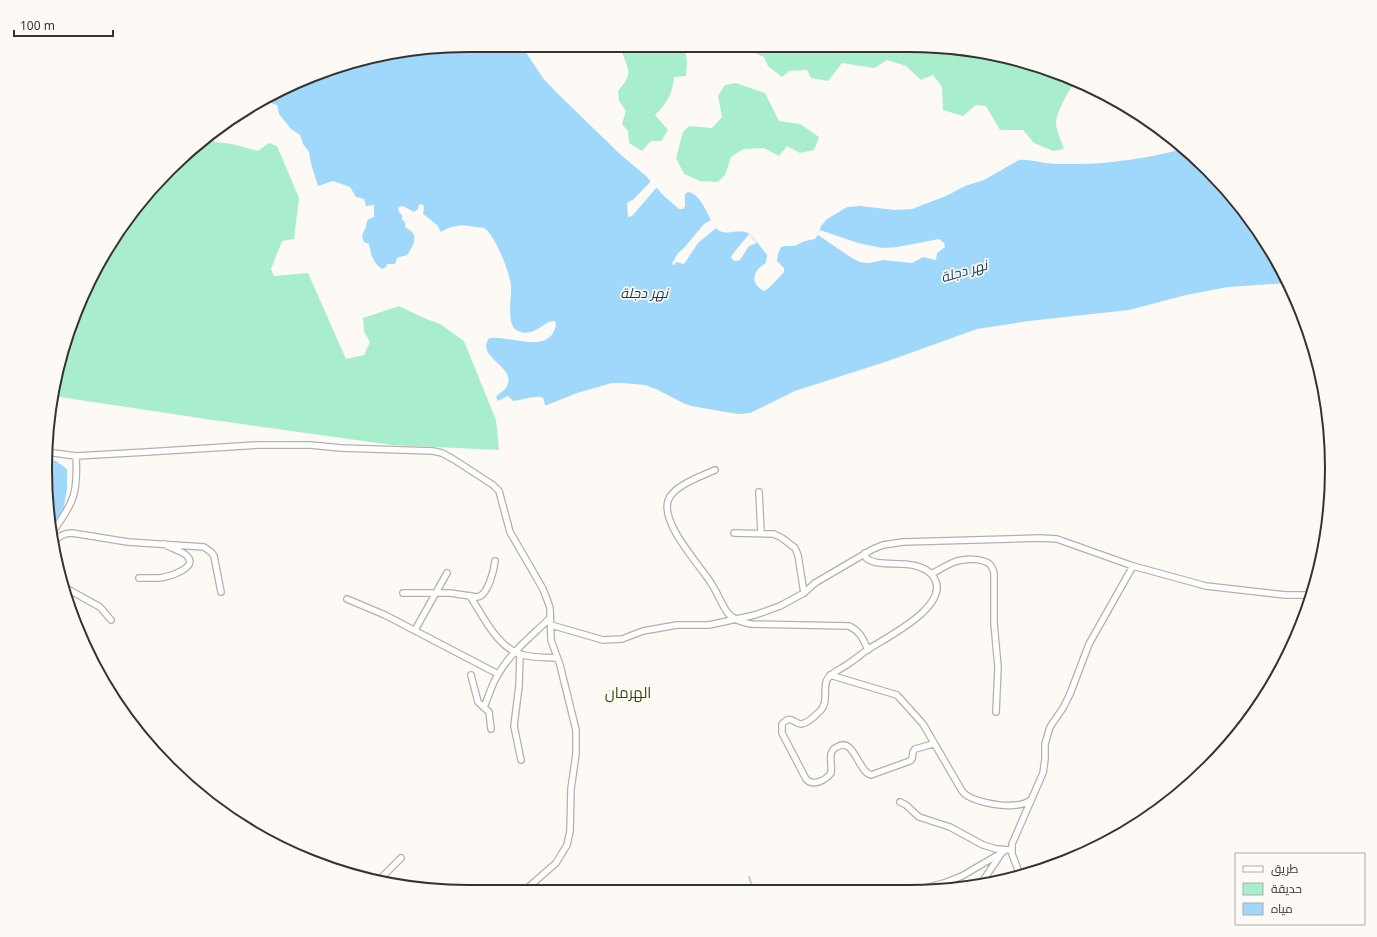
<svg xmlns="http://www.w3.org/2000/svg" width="1377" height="937" viewBox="0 0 1377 937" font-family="'Noto Sans',Cairo,sans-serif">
<rect width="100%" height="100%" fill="#fdfaf6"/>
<path fill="#a8edcc" d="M908,45L991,53L1075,82C1069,90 1057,111 1056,122C1056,131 1061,140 1064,149L1053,151L1034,143L1023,130H1000L986,106L976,105L963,116L943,110L942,87L933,75L921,80L906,66L887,60L874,68L842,63L828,81L811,78L807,70L789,71L782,77L768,66L764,57L746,49V46Z
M621,47H686L685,49L687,61L686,76L674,77C672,95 667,103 655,115L668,130L661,141H651L642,151L629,143L628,131L622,124L626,111L619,101L618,91C636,70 626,70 621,47Z
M736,83L765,93L779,121L800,124L819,137L814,150L800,153L787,146L779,156L764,148L743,149L731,157L725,175L718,182L700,181L684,174L676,158L683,132L689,126L712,128L722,117L718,96L725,85Z
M210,134L215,142L232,144L258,151L269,143L277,146L299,198L294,239L282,241L271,269L274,276L308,273L346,359L364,355L370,342L364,332L363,318L399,306L424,318L440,324L464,341L496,420L499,450L392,445L213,420L53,396L59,359L77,307L133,211L189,150Z"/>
<path fill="#a0d8fb" d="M523,48L543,78L556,92L622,156L645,175L664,196L679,209H683L685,206V194L688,192C702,194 708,218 716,228C723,237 737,229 746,232C752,234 763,250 767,255L766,263C753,270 749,283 764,291L770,287L784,272V268L777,261L778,254L781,247L784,246H794L805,241L815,239L818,235L821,226L827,219L847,207L860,206L895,210L912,209L946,196L965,186L984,180L1019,160C1028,159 1037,162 1046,163C1053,164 1061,164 1068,164C1103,165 1149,158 1183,149L1208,169L1260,233L1287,283L1228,287L1186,295L1129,310L1029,321L977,329L888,361L795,391L750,413L738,414L691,406L683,403L656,389L645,385L622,383H612L577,393L547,405H545C544,402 544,400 543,398C538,394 519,401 513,401L508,396L498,401L496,397C499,393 505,391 507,386C517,366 475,358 489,338C507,335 541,352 553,333C555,329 557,325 555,321C543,320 534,340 516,330C506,323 512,296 511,286C510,274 495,234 484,228C482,227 478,228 476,227C463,224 451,225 441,232L437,225L423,214L424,206L421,204L419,205L418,209L414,212L403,206L399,207L398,209L399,212L402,215V220L405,222V227C408,229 411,231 413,233C417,240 411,250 407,255L397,258L395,264H387L386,267L382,269C373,263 371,255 369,244L364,242C361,236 362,235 365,229C368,222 364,220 374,217V205L366,206L364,199L356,197L350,187L333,181L318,186L311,164L309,152L303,144L300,135L291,129L279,114L277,105L265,101L333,67L342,65L365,66L362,61L413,49Z
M47,460L56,461L67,469V489L63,512L52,528Z"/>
<path fill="#fdfaf6" d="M652,180L657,187L632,216L628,217L627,203L634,199Z
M711,220L716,228L698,243L684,264L676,262L674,265L672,264L678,253L684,248L704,224Z
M820,230L858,243L882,248L897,247L939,239L944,243L945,247L937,253L936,260L923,257L912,263L883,260L869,263L860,262L852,258L818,235Z
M749,234L757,243L749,246L740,260L735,261L731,258L732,255Z"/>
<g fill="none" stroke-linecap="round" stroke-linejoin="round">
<path stroke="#a0d8fb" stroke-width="2" d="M749,877L754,892"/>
<g stroke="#b3b0ad" stroke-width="8">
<path id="street" d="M47,452L76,456L147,452L258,445H310L341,448L433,451L442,453L453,459L493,485L499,491L510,532L543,589L548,602L550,608L551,640L560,665L576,730V754L571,789L570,831L567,845L556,863L523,892
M715,470C702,476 672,486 668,501C661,524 699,564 711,583C717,592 721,603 727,612C733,620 742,622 751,624L849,626C860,631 863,639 868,650
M759,492L761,533
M52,533C74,501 78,495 76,456
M734,533L774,534L782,538L795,548L798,555L804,593
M53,543C58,536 64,533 72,533L128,542L204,547L211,552L214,556L221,592
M865,553L866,558C881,570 915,556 932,575C956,604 885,638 867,650C860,655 853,661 845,666C840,669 834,672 830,676C820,684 831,702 819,712C815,716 806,724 801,724C794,724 792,714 782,724V733L806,779C813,787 826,780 831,773C832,767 830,760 831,754C832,751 834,748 837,747C854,736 858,772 871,775L910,761L912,759L913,752L915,749L933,744
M931,574C939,570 948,564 957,561C965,559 980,558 988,563C992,565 993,569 994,573V623L998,667L996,712
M139,578C146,578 152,578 159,578C167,577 201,568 186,555C182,551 170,548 164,544
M62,586L100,607L111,620
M403,593H450L477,597C488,596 494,570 495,561
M470,596C483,616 498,649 523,655C534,658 546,657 557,658
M347,599L385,615L498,674
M551,625L603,640L622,639L643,631L677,625H709L755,615L780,606L804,593L815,583L873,549L883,545L903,542L1040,538L1057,539L1133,566L1206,586L1285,595H1310
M415,630L447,573
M520,654L519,686L514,726L521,760
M471,675L478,702L489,712L491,729
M830,675L897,695L923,724L962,791C970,802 1003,807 1016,805C1021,805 1026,803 1031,800
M484,707C489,696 492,683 499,673C511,652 533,635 550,618
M900,802L906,805L919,817L950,827L983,845L996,849L1011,850
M1020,875L1012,854V844L1043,773L1045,759V744L1050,727L1063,708L1070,694L1089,644L1133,566
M378,881L401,858
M980,885L1001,854
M910,892L944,883L962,876L1003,852"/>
</g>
<use href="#street" stroke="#fff" stroke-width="5.5"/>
</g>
<g text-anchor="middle" stroke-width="3.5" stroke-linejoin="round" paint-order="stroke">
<g font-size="14" font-style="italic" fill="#123d54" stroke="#fdfaf6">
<text transform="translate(964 271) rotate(-16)" y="5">نهر دجلة</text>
<text x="644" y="298">نهر دجلة</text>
</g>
<g font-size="15" fill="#354c00" stroke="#fdfaf6">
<text x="628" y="698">الهرمان</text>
</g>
</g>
<path d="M0 0H1377V937H0ZM468 52H909A416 416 0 0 1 1325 468V469A416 416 0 0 1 909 885H468A416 416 0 0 1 52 469V468A416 416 0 0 1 468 52Z" fill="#fdfaf6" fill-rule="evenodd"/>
<path fill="none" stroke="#353432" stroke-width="2" d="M468 52H909A416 416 0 0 1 1325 468V469A416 416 0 0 1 909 885H468A416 416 0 0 1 52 469V468A416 416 0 0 1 468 52Z"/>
<rect x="1235" y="853" width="130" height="72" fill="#fdfaf6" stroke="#adaba8"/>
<rect x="1243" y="866" width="20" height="6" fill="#ffffff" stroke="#adaba8"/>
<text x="1271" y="873" font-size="12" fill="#353432">طريق</text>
<rect x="1243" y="883" width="20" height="12" fill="#a8edcc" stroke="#adaba8"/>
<text x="1271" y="893" font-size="12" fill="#353432">حديقة</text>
<rect x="1243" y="903" width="20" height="12" fill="#a0d8fb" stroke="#adaba8"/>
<text x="1271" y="913" font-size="12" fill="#353432">مياه</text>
<path d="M14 30v6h99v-6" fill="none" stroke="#353432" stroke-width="2"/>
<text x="20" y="30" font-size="12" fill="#353432" stroke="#fdfaf6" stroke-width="3" paint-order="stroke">100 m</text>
</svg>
